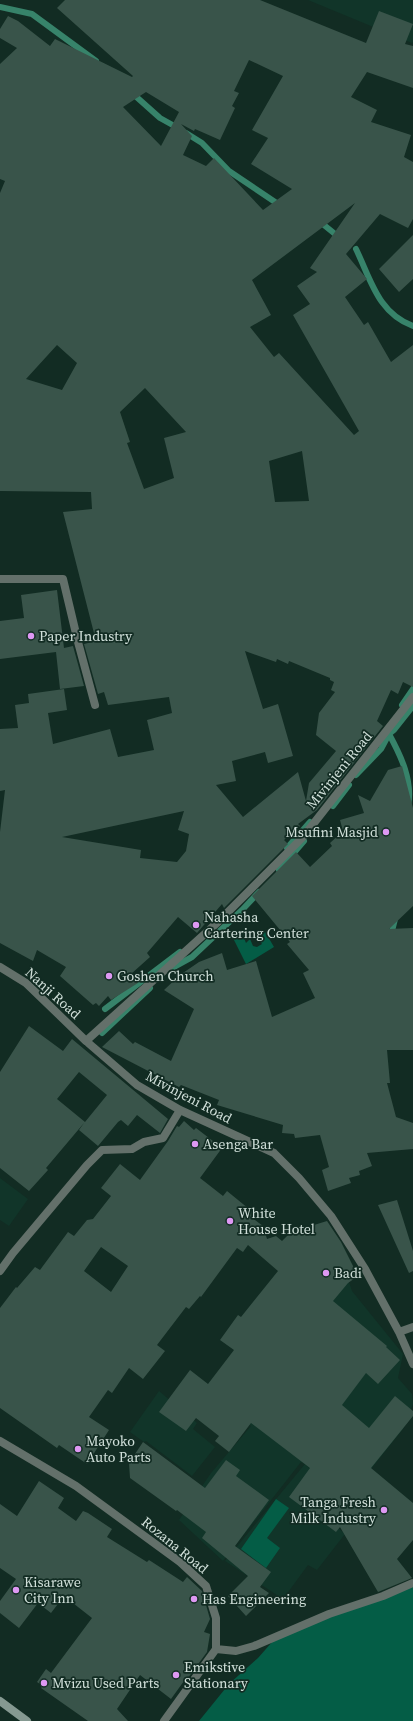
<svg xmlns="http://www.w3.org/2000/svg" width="413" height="1721" viewBox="0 0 413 1721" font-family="'Source Serif 4',serif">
<rect width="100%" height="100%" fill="#122c23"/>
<path fill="#113529" d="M308,0H413V42L412,43Z
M0,1178L28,1199L9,1226L0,1220Z
M348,1279L352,1291L403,1354L398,1378L412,1394L413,1404L403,1429L351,1494L305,1465L355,1501L338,1528L345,1534L317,1570L308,1565L283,1599L225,1561L305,1464L301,1462L223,1561L179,1520L211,1473L251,1426L233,1413Z
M159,1391L197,1423L193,1429L215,1447L192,1476L146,1441L144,1442L130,1432Z"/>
<path fill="#045d46" d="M264,930L274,947L246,964L232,936L244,938L246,943L250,939L253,946L257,947L262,944L258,938Z
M276,1499L289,1508L267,1538L280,1548L266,1568L241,1549Z
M413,1583V1721H199L229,1684L258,1658L280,1633Z"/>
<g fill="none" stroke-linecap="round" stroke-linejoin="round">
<path stroke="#37836a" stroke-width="6" d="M0,7L32,14L96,61
M132,93L160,118L178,128
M186,133L202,143L229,171L281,206
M319,221L340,238
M356,249C371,280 378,313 413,326
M402,705L413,689
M389,734C401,756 413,781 408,806
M356,775L381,749L389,734L394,730L413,706
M333,806L349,785
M287,848L310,822
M279,870L304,841
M391,935L396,915
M172,968L192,957L242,910L259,892
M105,1009L180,952
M102,1033L150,988"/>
</g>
<path fill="#39544a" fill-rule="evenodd" d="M65,0H260L366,43L379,11L413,24L405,44L413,46V88L367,72L351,97L377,110L371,122L411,135L404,157L413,162V219L408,228L380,214L346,254L367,279L345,297L364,325L368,322L391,362L413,345V687L403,682L398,694L391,690L377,721L383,726L317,810L298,824L300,826L284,840L288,844L224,908L222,904L197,933L178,917L147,953L150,957L131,974L138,983L111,1000L108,996L99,1006L96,1003L93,1005L60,976L66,967L37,950L33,961L0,943V832L5,790L0,791V729L18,728L15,705L29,703L28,694L64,689L67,710L48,713L53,744L110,729L118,757L154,750L147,720L172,713L169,697L108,705L104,692L98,694L84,644L96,641L63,512L92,509L91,492L0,491V193L5,181L0,179V64L17,48L0,38V29L8,16L18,21L50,46L55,39L132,77L133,76L57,8ZM249,60L283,76L252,130L268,138L251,164L292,189L263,210L214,158L206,166L183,155L192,136L181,124L194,131L195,129L220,140L235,108L232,106L239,93L234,91ZM146,92L179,112L161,146L123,107ZM355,203L310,268L317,272L297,286L310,304L293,315L359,431L354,435L279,353L274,357L250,327L271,315L252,280ZM57,345L77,363L62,390L26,379ZM145,388L186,432L164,438L174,478L144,489L127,443L130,442L120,412ZM302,451L309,501L275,502L269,461ZM245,651L276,662L277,659L288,664L289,661L330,678V680L334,682L331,690L335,692L319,713L316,735L336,751L309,783L306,801L298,772L243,817L216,785L236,781L232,761L265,752L268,763L293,756L278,704L263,709ZM184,811L178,830L189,834L186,851L177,862L140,858L141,850L62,837Z
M413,235V279L399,292L379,269Z
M57,590L64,648L73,646L84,686L60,689L56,652L0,659V621L24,618L21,595Z
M402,766L413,808V906L389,929L413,928V1050H387L390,1083H387L396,1117L413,1123V1149L367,1153L372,1166L359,1171L360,1175L349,1178L351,1183L328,1191L322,1170L329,1167L320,1135L295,1138L294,1134L282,1133L283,1125L217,1105L219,1100L181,1085L179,1087L102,1047L119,1031L133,1044L135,1042L171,1061L194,1009L164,990L180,975L199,962L222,953L227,970L256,961L272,1017L315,998L303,973L309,970L287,944L290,942L252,896L296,852L310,867L332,846L330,843L343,831L340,820L364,813L358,795L370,801L388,770Z
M29,1026L63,1051L72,1039L168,1119L160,1133L137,1115L128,1126L121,1120L118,1122L98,1146L79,1130L84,1123L46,1168L48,1170L29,1191L0,1168V1072ZM79,1072L107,1095L85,1122L57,1099Z
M184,1121L194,1130L196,1128L222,1148L200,1178L223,1196L227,1191L254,1213L251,1217L263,1226L267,1239L276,1236L282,1241L291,1232L327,1221L341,1242L358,1276L348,1283L333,1301L387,1346L386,1347L400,1360L378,1384L366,1373L342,1405L369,1428L395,1396L413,1411V1416L371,1468L413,1503V1540L397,1559L412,1578L378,1592L340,1527L336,1532L289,1497L310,1468L251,1423L229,1452L215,1441L219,1436L196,1418L186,1431L159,1412L190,1370L208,1384L234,1350L220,1340L238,1315L241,1317L278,1271L248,1245L243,1252L237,1248L201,1297L200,1296L189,1309L186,1307L157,1345L165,1351L143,1379L129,1368L112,1393L108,1390L89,1417L109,1430L87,1464L59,1445L57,1448L0,1408V1308L16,1287L17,1288L35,1267L40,1270L68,1232L74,1236L87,1220L93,1219L111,1196L101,1188L120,1164L140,1180L168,1141L177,1126L179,1127ZM101,1247L128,1266L111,1292L84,1271Z
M397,1200L413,1251V1271L409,1273L378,1205Z
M143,1442L205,1488L226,1460L240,1470L236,1476L269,1500L235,1546L271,1572L260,1587L269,1593L246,1616L228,1596L248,1576L202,1538L206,1532L177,1510L176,1511L130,1478L129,1463Z
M39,1481L64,1498L58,1508L76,1521L83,1511L88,1513L112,1529L107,1537L147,1562L149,1560L183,1582L187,1577L202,1591L210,1619L204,1632L210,1634L207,1652L185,1682L184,1681L171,1699L140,1675L117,1709L128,1721H88L41,1688L43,1686L37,1682L46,1669L51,1673L92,1618L64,1596L51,1613L38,1603L19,1628L0,1613V1601L16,1579L0,1568V1504L17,1516Z"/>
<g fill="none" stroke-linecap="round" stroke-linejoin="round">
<path stroke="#63706a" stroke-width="8" d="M0,579H63L78,642L95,705
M0,967L26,983L86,1041L137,1085L180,1110L274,1153L299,1178L331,1216L365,1269L399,1332L413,1364
M86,1041L218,922L303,837L413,697
M0,1271L13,1253L87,1165L102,1150L132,1149L144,1142L163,1138L180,1110
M399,1332L413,1327
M0,1441L76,1486L180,1562L206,1586L216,1618V1649L164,1721
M216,1649L236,1651L254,1646L329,1614L383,1596L413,1583"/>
<path stroke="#859991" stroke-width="8" d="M0,1701L27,1721"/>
</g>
<g fill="#de98f3" stroke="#122c23" stroke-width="1.5">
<circle cx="31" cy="636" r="4"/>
<circle cx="386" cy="832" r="4"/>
<circle cx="196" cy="925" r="4"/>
<circle cx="109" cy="976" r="4"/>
<circle cx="195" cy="1144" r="4"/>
<circle cx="230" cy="1221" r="4"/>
<circle cx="326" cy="1273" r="4"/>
<circle cx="78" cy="1449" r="4"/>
<circle cx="384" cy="1510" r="4"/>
<circle cx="16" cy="1590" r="4"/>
<circle cx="194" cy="1599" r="4"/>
<circle cx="176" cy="1675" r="4"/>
<circle cx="44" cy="1683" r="4"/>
</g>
<g text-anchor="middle" stroke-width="3.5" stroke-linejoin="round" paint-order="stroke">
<g font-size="14" fill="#d1e0da" stroke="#122c23" text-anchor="start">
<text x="39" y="641">Paper Industry</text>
<text x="378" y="837" text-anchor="end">Msufini Masjid</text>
<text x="204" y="922">Nahasha<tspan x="204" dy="16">Cartering Center</tspan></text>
<text x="117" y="981">Goshen Church</text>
<text x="203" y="1149">Asenga Bar</text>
<text x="238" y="1218">White<tspan x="238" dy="16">House Hotel</tspan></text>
<text x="334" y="1278">Badi</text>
<text x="86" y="1446">Mayoko<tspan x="86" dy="16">Auto Parts</tspan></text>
<text x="376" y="1507" text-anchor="end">Tanga Fresh<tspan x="376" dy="16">Milk Industry</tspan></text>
<text x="24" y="1587">Kisarawe<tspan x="24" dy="16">City Inn</tspan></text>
<text x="202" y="1604">Has Engineering</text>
<text x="184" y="1672">Emikstive<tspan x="184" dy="16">Stationary</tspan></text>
<text x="52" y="1688">Mvizu Used Parts</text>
</g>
<g font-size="14" fill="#d1e0da" stroke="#122c23">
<text transform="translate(339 770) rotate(-51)" y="5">Mivinjeni Road</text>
<text transform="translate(53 993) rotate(42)" y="5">Nanji Road</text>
<text transform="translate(189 1097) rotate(28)" y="5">Mivinjeni Road</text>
<text transform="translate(175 1545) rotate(39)" y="5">Rozana Road</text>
</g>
</g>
</svg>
